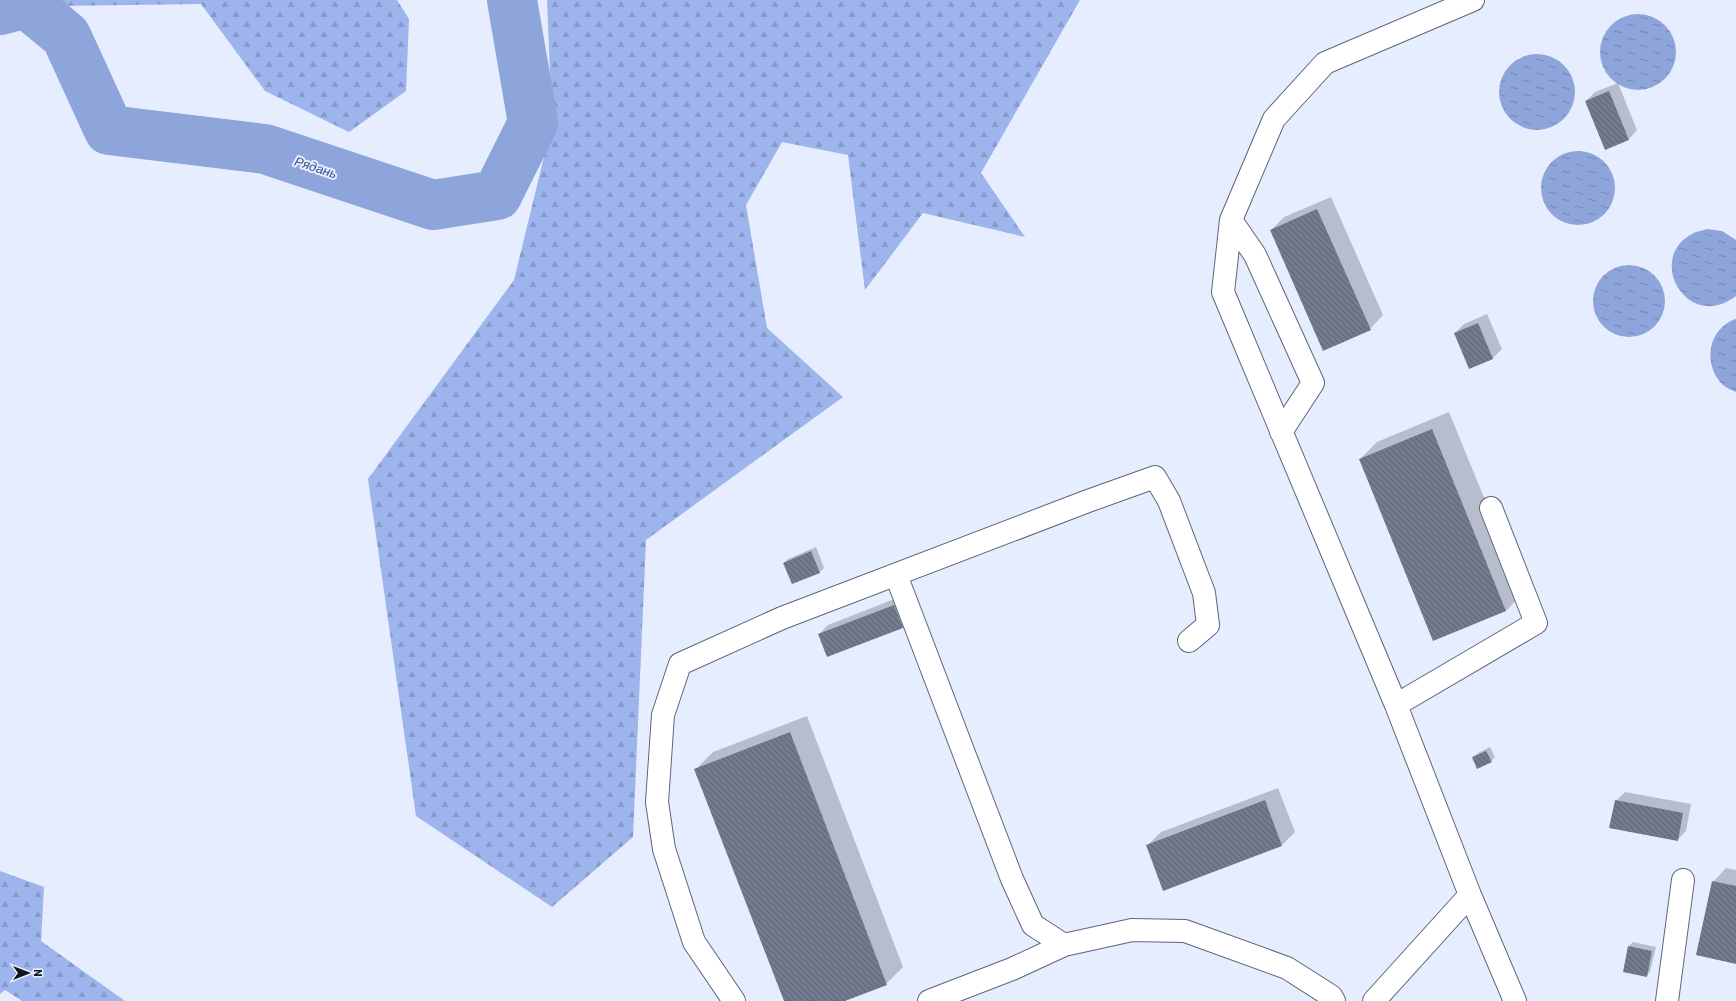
<svg xmlns="http://www.w3.org/2000/svg" width="1736" height="1001" viewBox="0 0 1736 1001" font-family="Barlow,sans-serif">
<defs>
<pattern id="forest-firs" width="22" height="20" patternUnits="userSpaceOnUse"><rect width="22" height="20" fill="#9db4ec"/><path d="M5 1l3.5 6h-7zM16 11l3.5 6h-7z" fill="#869aca"/></pattern>
<pattern id="water-ripples" width="26" height="14" patternUnits="userSpaceOnUse"><rect width="26" height="14" fill="#8ea5dc"/><path d="M2 4q2-2 4 0t4 0M15 11q2-2 4 0t4 0" fill="none" stroke="#7385b2"/></pattern>
<pattern id="building-back-hatch" width="6" height="6" patternUnits="userSpaceOnUse"><rect width="6" height="6" fill="#727a8e"/><path d="M-1 5l2 2M0 0l6 6M5-1l2 2" fill="none" stroke="#5c6373"/></pattern>
</defs>
<rect width="100%" height="100%" fill="#e5edff"/>
<path fill="url(#forest-firs)" d="M52,0H397L409,19L406,91L349,132L265,91L201,4L57,6Z
M547,0H1080L981,173L1025,237L923,213L865,290L848,155L782,142L746,205L767,328L843,397L646,540L633,837L552,907L416,816L368,479L514,280L552,124Z
M0,871L44,887L41,941L125,1001H22L5,990L0,994Z"/>
<path fill="url(#water-ripples)" d="M1600 52a38 38 0 1 1 76 0a38 38 0 1 1-76 0Z
M1499 92a38 38 0 1 1 76 0a38 38 0 1 1-76 0Z
M1541 188a37 37 0 1 1 74 0a37 37 0 1 1-74 0Z
M1707,229L1722,231L1736,240V296C1688,333 1645,259 1692,234C1696,231 1702,231 1707,229Z
M1593 301a36 36 0 1 1 72 0a36 36 0 1 1-72 0Z
M1736,319V392C1732,390 1726,388 1723,385C1702,365 1708,328 1736,319Z"/>
<path fill="#0003" d="M1618,83L1637,130L1629,139L1586,101L1595,92Z
M1331,197L1383,315L1370,329L1271,230L1284,217Z
M1487,314L1502,349L1493,358L1470,368L1455,333L1464,324Z
M1449,412L1523,593L1506,611L1360,459L1377,442Z
M816,547L824,568L820,572L792,583L784,563L788,559Z
M902,596L911,619L902,628L819,634L828,625Z
M807,716L903,967L886,984L842,1001H785L696,769L713,752Z
M1490,747L1495,757L1491,761L1474,758L1478,753Z
M1278,788L1295,832L1282,845L1164,890L1148,845L1161,832Z
M1625,792L1691,804L1686,831L1677,840L1616,801Z
M1726,868L1736,870V963L1713,882Z
M1633,942L1656,947L1650,972L1646,976L1624,971L1629,946Z"/>
<g fill="none" stroke-linecap="round" stroke-linejoin="round">
<path stroke="#8ea5dc" stroke-width="50" d="M0,10L26,3L66,36L109,130L265,149L433,205L497,195L533,123L512,0"/>
</g>
<path fill="url(#building-back-hatch)" d="M1609,91L1629,140L1605,150L1585,101Z
M1317,209L1371,330L1323,351L1270,230Z
M1478,323L1493,359L1469,369L1454,333Z
M1432,429L1506,611L1433,641L1359,459Z
M811,551L820,573L792,584L783,563Z
M894,605L903,628L827,657L818,634Z
M790,732L887,985L845,1001H784L694,769Z
M1486,751L1492,762L1477,769L1472,757Z
M1265,800L1282,846L1163,891L1146,845Z
M1615,800L1683,813L1678,841L1609,828Z
M1712,881L1736,886V964L1696,955Z
M1628,946L1652,951L1647,977L1623,972Z"/>
<g fill="none" stroke-linecap="round" stroke-linejoin="round">
<g stroke="#5d6578" stroke-width="24">
<path id="minor" d="M1473,0L1325,63L1274,119L1231,220L1223,292L1396,705L1470,895L1515,1001
M1231,220L1255,255L1313,383L1281,432
M896,575L1012,879L1033,925L1064,945L1132,930L1185,931L1287,968L1331,996L1334,1001
M1396,705L1536,623L1491,508
M734,1001L694,942L664,849L657,802L663,715L680,664L782,618L1088,501L1155,477L1169,501L1204,593L1208,625L1189,641
M929,1001L1012,969L1064,945
M1374,1001L1470,895
M1667,1001L1683,880"/>
</g>
<use href="#minor" stroke="#fff" stroke-width="22"/>
</g>
<g text-anchor="middle" stroke-width="4" stroke-linejoin="round" paint-order="stroke">
<g font-size="13" font-style="italic" fill="#375093" stroke="#e5edff">
<text transform="translate(316 167) rotate(18)" y="5">Рядань</text>
</g>
</g>
<g transform="translate(28 973) rotate(90)" stroke="#e5edff" stroke-width="3" paint-order="stroke">
<path d="M0-3L7 15L0 10L-7 15Z" fill="#10141b"/>
<text y="-6" font-size="11" font-weight="bold" text-anchor="middle" fill="#10141b">N</text>
</g>
</svg>
